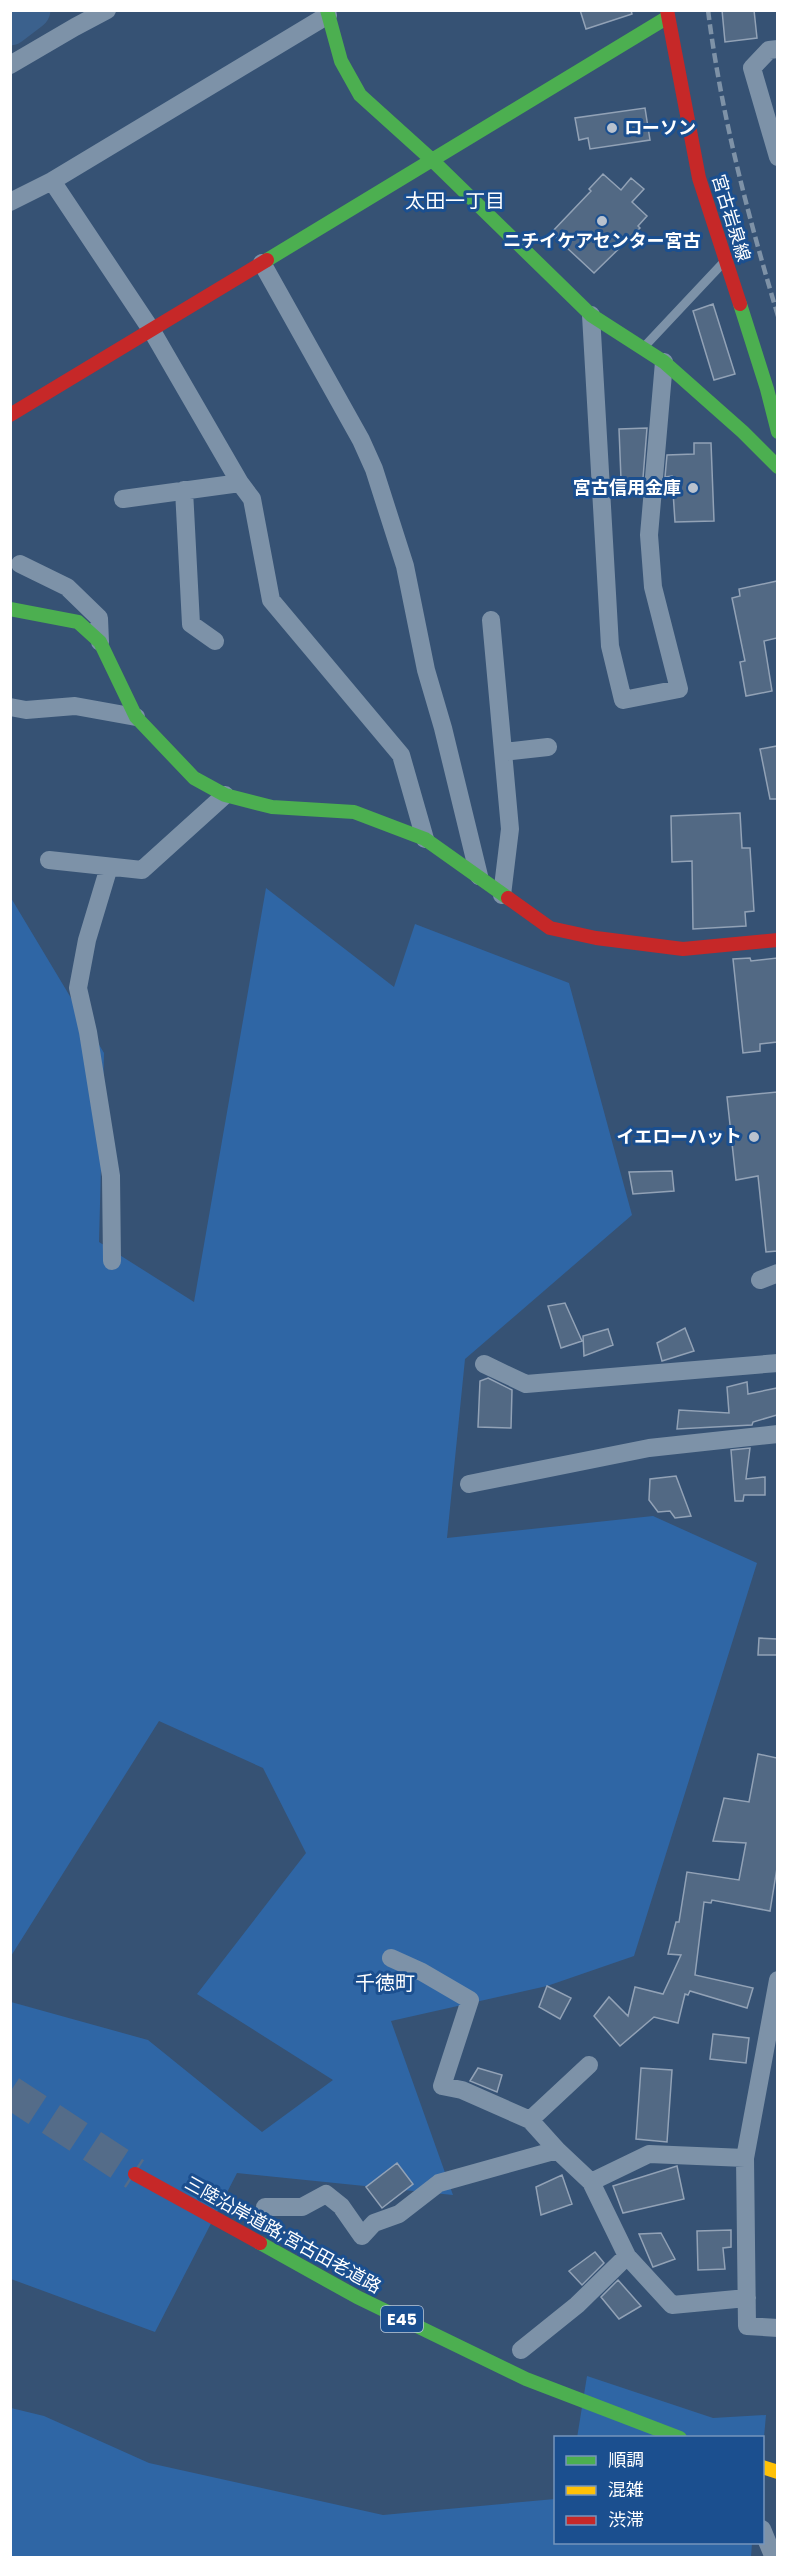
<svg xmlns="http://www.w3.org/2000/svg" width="788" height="2568" viewBox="0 0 788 2568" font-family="Poppins,'Noto Sans JP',sans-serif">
<rect width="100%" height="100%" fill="#365274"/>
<path fill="#2f66a5" d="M266,888L394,987L415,924L569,983L632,1215L465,1359L447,1538L653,1516L757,1563L634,1956L547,1986L391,2021L453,2195L237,2173L155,2332L11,2279V2002L148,2040L262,2132L333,2080L197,1994L306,1853L263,1768L159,1721L11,1956V898L104,1053L99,1242L194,1302Z
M587,2376L713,2418L766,2415L763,2448L762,2438H577Z
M11,2408L44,2416L149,2463L383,2515L555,2499L556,2542L752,2543L751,2557H11Z"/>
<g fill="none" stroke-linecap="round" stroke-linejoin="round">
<path stroke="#3b618d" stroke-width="39" d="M10,26L31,10"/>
</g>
<path fill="#526984" stroke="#92a2b6" stroke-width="1.5" d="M580,10H631L632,14L586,29Z
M722,10H754L757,38L725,42Z
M645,108L650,140L590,149L588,138L579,140L575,118Z
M603,174L621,190L631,178L644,189L632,202L647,216L638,226L640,228L594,273L551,233L591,191L589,189Z
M713,304L735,374L714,380L693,311Z
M647,428L643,478L621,479L619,429Z
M694,443H711L714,521L675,522L672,476L665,477L667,455L694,454Z
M777,581V638L764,641L772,691L746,696L740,662L745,661L732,598L740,596L739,589Z
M777,746V799H770L760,749Z
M740,813L742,848H750L754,911L745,912L746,926L693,929L692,861L672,862L671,816Z
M750,958L751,961L777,958V1042L760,1044V1051L743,1053L733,959Z
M777,1092V1251L766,1252L758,1176L736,1180L727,1097Z
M672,1171L674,1191L633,1194L629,1172Z
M565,1303L582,1341L561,1348L548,1306Z
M685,1328L694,1351L662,1361L657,1343Z
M608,1329L613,1345L584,1356L583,1336Z
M488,1378L512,1390L511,1428L478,1427L480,1381Z
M747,1382L748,1394L777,1388V1415L753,1422L752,1425L677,1429L679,1410L729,1413L727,1387Z
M750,1448L746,1479L765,1477V1495H744L743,1501H735L731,1450Z
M676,1476L691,1516L675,1518L670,1511L658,1512L649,1500L650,1479Z
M759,1638L777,1639V1655H758Z
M758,1754L777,1758V1868L770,1911L712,1900L711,1903L704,1902L695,1975L753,1988L747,2008L690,1991L688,1995L685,1994L678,2023L654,2017L620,2046L594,2016L609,1997L628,2016L635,1987L663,1994L681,1955L668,1954L676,1922H679L687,1872L739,1880L746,1843L713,1841L724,1798L749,1802Z
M547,1986L571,1998L560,2019L539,2007Z
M713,2034L749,2038L746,2063L710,2059Z
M478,2068L502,2075L497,2092L470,2081Z
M641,2068L672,2070L667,2142L636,2139Z
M397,2163L413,2184L382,2208L366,2187Z
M677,2166L684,2199L623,2213L613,2186Z
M562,2175L572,2204L541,2215L536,2187Z
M731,2230V2247L723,2248L725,2269L698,2270L697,2231Z
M661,2233L675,2259L653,2267L639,2234Z
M595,2252L604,2263L582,2285L569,2271Z
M618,2280L641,2306L619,2319L601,2297Z"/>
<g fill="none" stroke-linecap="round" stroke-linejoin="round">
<path stroke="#546c89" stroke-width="33" stroke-dasharray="33 16" stroke-linecap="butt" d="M10,2092L135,2174"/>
<path stroke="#7d92a8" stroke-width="9" d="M643,348L722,264"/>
<path stroke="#7d92a8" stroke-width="18" d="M778,49L769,50L752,68L778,157
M10,65L75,27L107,10
M52,181L328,15
M10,202L52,181L152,331L240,483L252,499L271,600L401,755L425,839
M262,263L361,440L374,469L405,566L426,670L443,728L479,876
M591,315L610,646L623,700L679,689L653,587L649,535L664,362
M184,490L191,624L215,641
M123,499L240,483
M20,564L67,587L99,618L100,642
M491,620L510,829L502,895
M10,707L26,710L75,706L136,717
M503,752L548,747
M49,860L142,870L225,795
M109,867L87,940L78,988L88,1032L111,1176L112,1261
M760,1280L778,1273
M484,1364L526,1384L778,1363
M469,1484L649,1448L778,1434
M391,1958L422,1972L470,2000L442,2086L462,2090L530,2120L557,2150L591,2182L627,2256L672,2305L747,2298
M778,1980L745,2158L747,2326L778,2328
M530,2120L589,2065
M591,2182L649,2154L745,2158
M265,2207H302L326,2194L341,2206L362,2236L374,2223L399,2214L439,2183L557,2150
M521,2350L577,2305L627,2256
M762,2529L774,2558"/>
<path stroke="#4caf50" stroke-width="14" d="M327,10L341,61L360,95L432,160L591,315L664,362L743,432L778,467
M267,260L668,17
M740,304L767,389L778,432
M10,609L78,622L100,642L136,717L194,778L225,795L272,807L354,812L425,839L508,898
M260,2243L357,2297L526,2379L680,2438"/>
<path stroke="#ffc107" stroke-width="14" d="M762,2467L778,2472"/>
<path stroke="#c62828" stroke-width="14" d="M667,10L699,178L740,304
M10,415L267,260
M508,898L550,928L596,938L683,949L778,940
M135,2174L260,2243"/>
<path stroke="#7e92a7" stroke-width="4.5" stroke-dasharray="10 4.5" stroke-linecap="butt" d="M708,10C721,114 748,216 778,316"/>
</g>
<g fill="#b9c2ce" stroke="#1b4f8f" stroke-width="2">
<circle cx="612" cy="128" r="6"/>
<circle cx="602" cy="221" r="6"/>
<circle cx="693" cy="488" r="6"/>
<circle cx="754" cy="1137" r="6"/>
</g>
<g text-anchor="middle" stroke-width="6" stroke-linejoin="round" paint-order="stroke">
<rect fill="#1b4f8f" stroke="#bbcadd" stroke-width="1.5" x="381" y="2306" width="42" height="26" rx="4.5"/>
<g font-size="16" font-weight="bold" fill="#fff">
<text x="402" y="2325">E45</text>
</g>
<g font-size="18" font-weight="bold" fill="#fff" stroke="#1b4f8f" text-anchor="end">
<text x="624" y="134" text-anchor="start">ローソン</text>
<text x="602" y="247" text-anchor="middle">ニチイケアセンター宮古</text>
<text x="681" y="494">宮古信用金庫</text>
<text x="742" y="1143">イエローハット</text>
</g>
<g font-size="18" fill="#fff" stroke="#1b4f8f">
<text transform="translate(731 218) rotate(73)" y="6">宮古岩泉線</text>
<text transform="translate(283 2235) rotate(29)" y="6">三陸沿岸道路;宮古田老道路</text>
</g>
<g font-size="20" fill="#fff" stroke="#1b4f8f">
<text x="455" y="208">太田一丁目</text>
<text x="385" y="1990">千徳町</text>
</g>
</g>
<rect width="788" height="2568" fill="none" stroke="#ffffff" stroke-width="24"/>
<rect x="554" y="2436" width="210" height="108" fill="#1b4f8f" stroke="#7695bc" stroke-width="1.5"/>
<rect x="566" y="2456" width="30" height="9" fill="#4caf50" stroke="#7695bc" stroke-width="1.5"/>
<text x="608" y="2466" font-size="18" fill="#ffffff">順調</text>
<rect x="566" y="2486" width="30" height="9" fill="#ffc107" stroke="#7695bc" stroke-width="1.5"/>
<text x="608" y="2496" font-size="18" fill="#ffffff">混雑</text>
<rect x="566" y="2516" width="30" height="9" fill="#c62828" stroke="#7695bc" stroke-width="1.5"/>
<text x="608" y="2526" font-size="18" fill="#ffffff">渋滞</text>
</svg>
